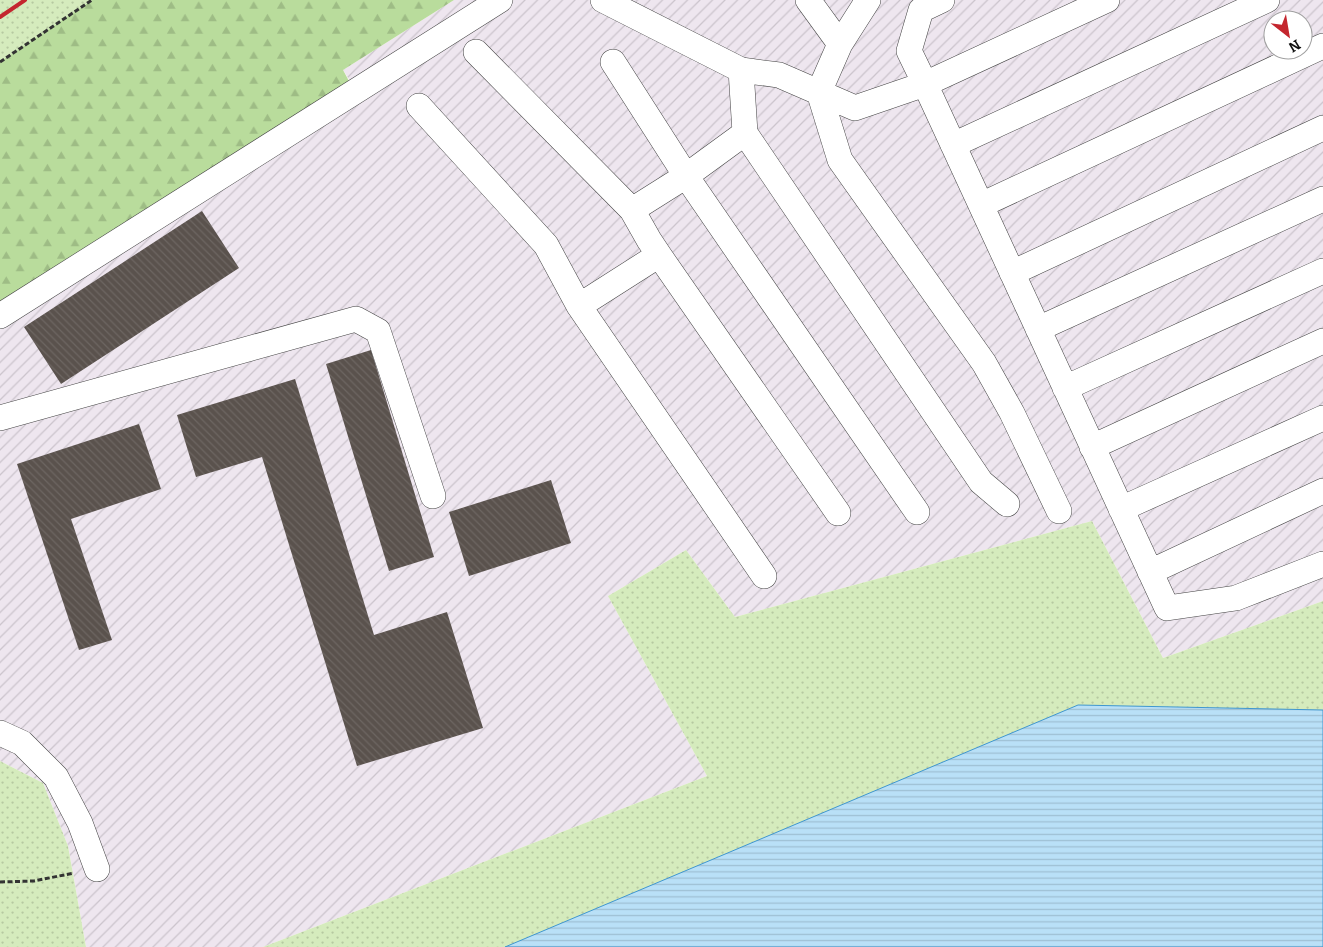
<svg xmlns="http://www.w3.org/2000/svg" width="1323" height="947" viewBox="0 0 1323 947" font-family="Bitter,serif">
<defs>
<pattern id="industrial-furrows" width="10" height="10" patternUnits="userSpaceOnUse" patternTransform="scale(1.25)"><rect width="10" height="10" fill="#eee6ef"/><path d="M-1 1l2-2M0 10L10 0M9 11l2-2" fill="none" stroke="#cbc4cc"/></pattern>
<pattern id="grass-dots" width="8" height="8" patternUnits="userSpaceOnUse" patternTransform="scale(1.25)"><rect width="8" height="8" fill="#d5ebbd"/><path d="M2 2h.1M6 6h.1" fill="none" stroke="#b6c8a1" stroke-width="1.8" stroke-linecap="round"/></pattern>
<pattern id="forest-firs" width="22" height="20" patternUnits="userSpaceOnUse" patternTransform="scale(1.25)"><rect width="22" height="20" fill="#b9dc9c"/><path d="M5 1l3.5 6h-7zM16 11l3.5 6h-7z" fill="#9ebc85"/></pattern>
<pattern id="water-rules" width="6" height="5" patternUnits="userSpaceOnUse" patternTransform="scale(1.25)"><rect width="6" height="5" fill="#b9e0f7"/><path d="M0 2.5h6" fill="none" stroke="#9ebfd3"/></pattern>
<pattern id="building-back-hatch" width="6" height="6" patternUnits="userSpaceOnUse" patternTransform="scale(1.25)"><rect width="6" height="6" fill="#5a524d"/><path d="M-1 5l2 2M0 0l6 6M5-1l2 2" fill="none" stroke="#6d6662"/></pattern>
</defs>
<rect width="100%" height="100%" fill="#fffdf5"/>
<path fill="url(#industrial-furrows)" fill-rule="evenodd" d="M454,0H1323V601L1163,658L1092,521L735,617L686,550L608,596L707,776L263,947H86L68,846L43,783L0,761V316L358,94L343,70ZM1273,20H1303V50H1273Z"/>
<path fill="url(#grass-dots)" d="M0,0H92L0,62Z
M1092,521L1163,658L1323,601V947H263L707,776L608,596L686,550L735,617Z
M0,761L43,783L68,846L86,947H0Z"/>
<path fill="url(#forest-firs)" d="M92,0H454L343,70L355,92L0,316V62Z"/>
<path fill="url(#water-rules)" stroke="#3f96cf" d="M1078,705L1323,710V947H505Z"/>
<path fill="url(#building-back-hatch)" d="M202,211L239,268L61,384L24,327Z
M371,350L434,557L389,571L326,364Z
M295,379L374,635L447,612L483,728L357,766L262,457L196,477L177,415Z
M139,424L161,489L71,519L112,640L79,650L17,464Z
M551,480L571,543L469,576L449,512Z"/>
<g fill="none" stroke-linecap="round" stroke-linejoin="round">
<g stroke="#444" stroke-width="26">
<path id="minor" d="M603,0L741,70L779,75L855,108L925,84L1167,608L1236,598L1323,564
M808,0L840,44
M868,0L840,44L819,92L840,160L984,363L1012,413L1059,511
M942,0L921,10L909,51L925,84L1107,0
M476,52L632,210
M613,62L686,176L632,210L649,240L659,255L838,513
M741,70L745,133L981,482L1007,504
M419,106L546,245L579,306
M745,133L686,176L917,512
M953,145L1267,0
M981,205L1323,46
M659,255L579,306L764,576
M1012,273L1323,128
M0,316L500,0
M1038,329L1323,199
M1065,388L1323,271
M0,418L356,319L378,331L433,496
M1092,447L1323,341
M1121,509L1323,418
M1150,572L1323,491
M0,733L22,743L56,777L80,823L97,869"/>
</g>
<path stroke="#333" stroke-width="3" stroke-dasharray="5 2.5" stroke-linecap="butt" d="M0,62L92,0
M0,882L34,881L74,873"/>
<use href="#minor" stroke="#fff" stroke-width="25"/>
<path stroke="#c4262e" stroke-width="4" d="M0,17L25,0"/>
</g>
<g transform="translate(1288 35) rotate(149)"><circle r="24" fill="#ffffff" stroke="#a0a0a0"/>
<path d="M0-4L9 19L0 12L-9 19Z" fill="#c4262e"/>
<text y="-8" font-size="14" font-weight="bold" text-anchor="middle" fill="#111111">N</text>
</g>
</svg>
